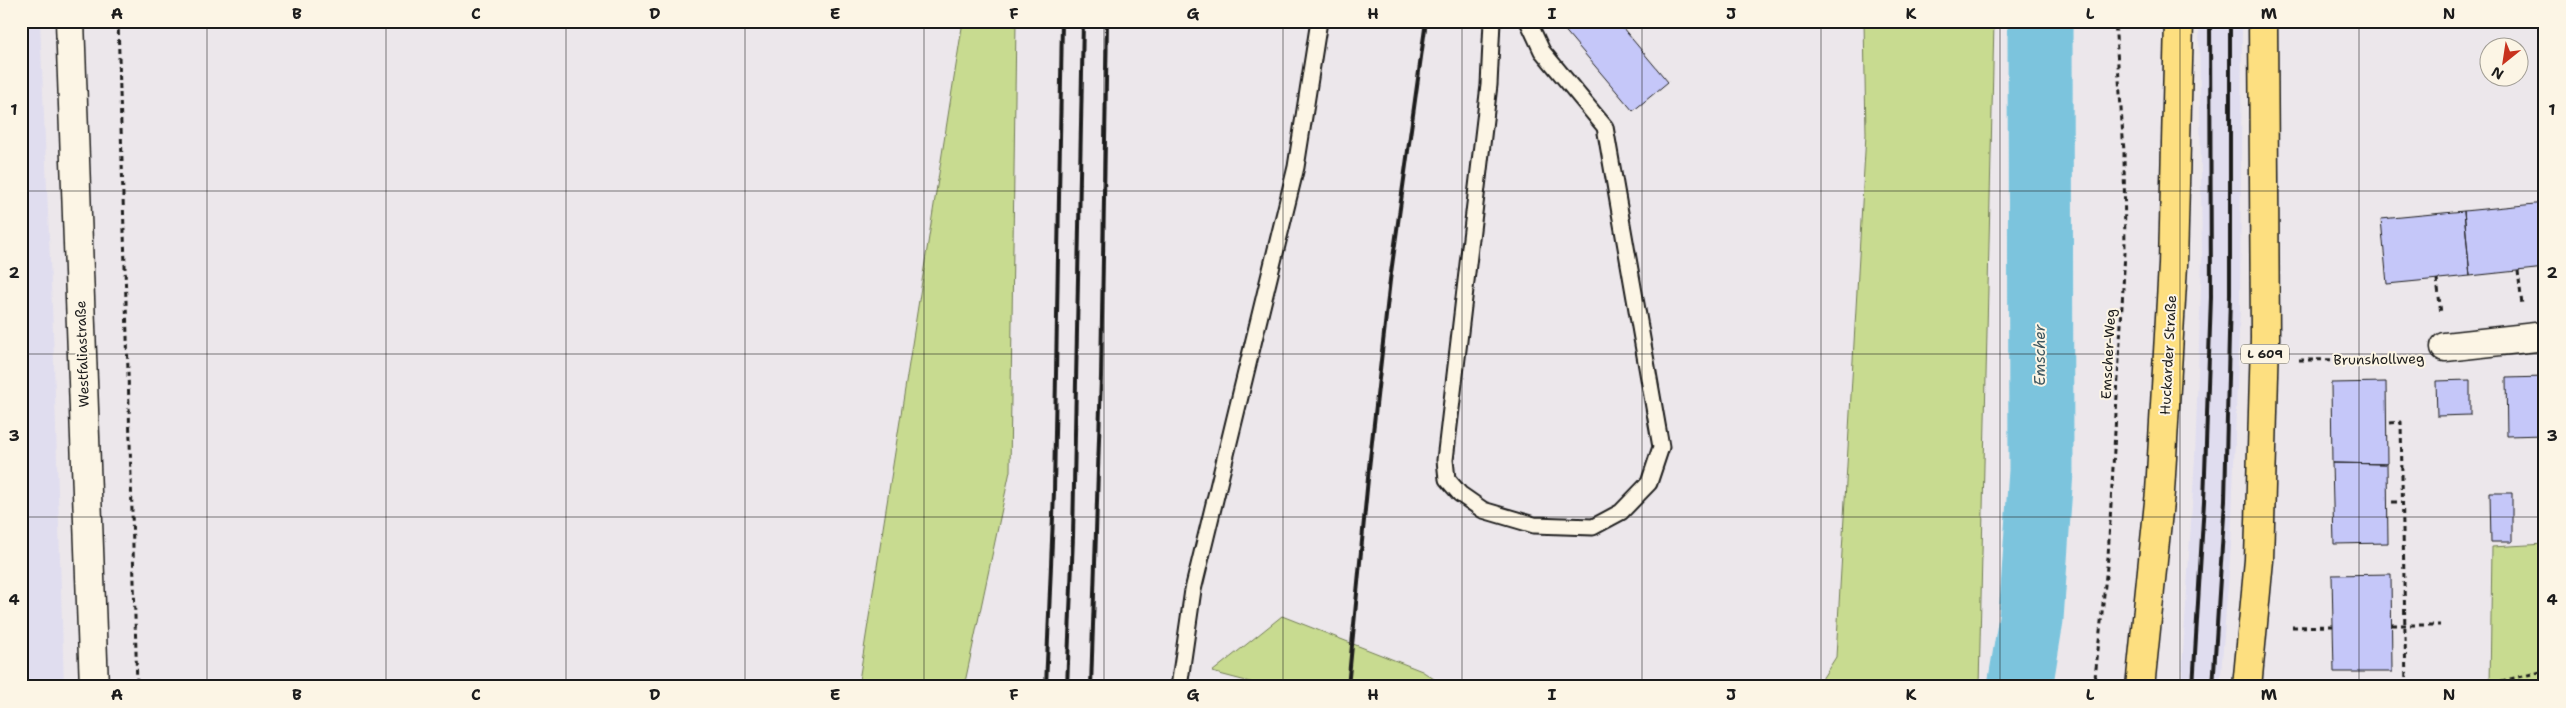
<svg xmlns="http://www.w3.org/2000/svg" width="2566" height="708" viewBox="0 0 2566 708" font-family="'Shantell Sans',sans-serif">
<rect width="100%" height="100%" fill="#ece7eb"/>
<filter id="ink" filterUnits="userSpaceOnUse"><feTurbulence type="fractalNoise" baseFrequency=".02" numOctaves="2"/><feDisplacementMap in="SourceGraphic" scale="10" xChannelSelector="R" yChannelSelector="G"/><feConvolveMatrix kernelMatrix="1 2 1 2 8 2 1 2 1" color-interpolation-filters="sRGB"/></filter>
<g filter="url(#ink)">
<path fill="#e0ddef" d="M21,21H40L53,331L64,687H21Z
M2199,21H2242L2240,306L2231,545L2220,687H2181L2195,457L2202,260Z"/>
<path fill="#c8db90" stroke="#727c56" d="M963,21H1016L1010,471L964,687H858Z
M1864,21H1994L1979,687H1817L1836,657L1866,134Z
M2545,544V687H2490L2492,547Z
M1282,616L1422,671L1446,687H1269L1212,672Z"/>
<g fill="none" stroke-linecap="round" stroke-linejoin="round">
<path stroke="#7cc4dd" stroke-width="65" d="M2020,687L2031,619L2041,471L2040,21"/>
</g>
<path fill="#c5c7f9" stroke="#1c1c1c" d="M1557,21H1617L1668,82L1633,111Z
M2545,203V268L2470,276L2464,211Z
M2464,211L2470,276L2387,284L2381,219Z
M2545,377V435L2507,436L2506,378Z
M2470,380V415L2437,416L2436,381Z
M2386,382L2387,464L2332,463L2331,383Z
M2332,463L2387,464L2388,543L2334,544Z
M2490,493H2512V542H2491Z
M2391,574L2392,672H2334L2332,575Z"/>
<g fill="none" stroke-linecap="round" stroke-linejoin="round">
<g stroke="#1c1c1c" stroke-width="19">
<path id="service" d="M1492,21L1489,85L1445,460L1447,479L1460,494L1483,510L1534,525L1593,527L1621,512L1649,483L1661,447L1605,127L1542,51L1528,21
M1179,687L1193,590L1296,167L1319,21"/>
</g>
<g stroke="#1c1c1c" stroke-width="31">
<path id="minor" d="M2445,347L2545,336"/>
</g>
<g stroke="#1c1c1c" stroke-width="31">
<path id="tertiary" d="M70,21L94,687"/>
</g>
<g stroke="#1c1c1c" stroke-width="31">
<path id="primary" d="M2140,687L2160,492L2173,265L2179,21
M2247,687L2259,560L2265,338L2263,21"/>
</g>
<path stroke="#1c1c1c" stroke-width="3" stroke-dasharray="5 4" stroke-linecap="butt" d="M118,21L137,687
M2518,271L2522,305
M2437,279L2441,314
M2299,360L2416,359
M2390,423L2401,422L2406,687
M2392,502H2402
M2392,625H2440
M2292,627L2333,626
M2094,687L2108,557L2125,252L2124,152L2115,21
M2496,687L2497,682L2545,671"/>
<use href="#service" stroke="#fcf5e5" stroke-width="15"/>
<use href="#minor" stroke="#fcf5e5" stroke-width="28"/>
<use href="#tertiary" stroke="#fcf5e5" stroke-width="28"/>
<use href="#primary" stroke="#fddf80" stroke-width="28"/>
<path stroke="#1c1c1c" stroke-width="4" d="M1046,687L1054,492L1062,21
M1067,687L1073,537L1083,21
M1091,687L1101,377L1107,21
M1348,687L1369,468L1390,280L1426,21
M2193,687L2204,502L2211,297L2210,21
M2213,687L2225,500L2230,294V21"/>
</g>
</g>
<path fill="none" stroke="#1c1c1c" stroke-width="1" stroke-opacity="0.55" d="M207,21V687M386,21V687M566,21V687M745,21V687M924,21V687M1104,21V687M1283,21V687M1462,21V687M1642,21V687M1821,21V687M2000,21V687M2180,21V687M2359,21V687M21,191H2545M21,354H2545M21,517H2545"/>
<g text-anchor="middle" stroke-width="4" stroke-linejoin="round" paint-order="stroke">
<rect fill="#fcf5e5" stroke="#5f5d58" stroke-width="1" x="2241" y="344.5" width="48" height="19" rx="4"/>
<g font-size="12" font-weight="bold" fill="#1c1c1c">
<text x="2265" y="358">L 609</text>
</g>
<g font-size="14" fill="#1c1c1c" stroke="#fcf5e5">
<text transform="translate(82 354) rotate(-92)" y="5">Westfaliastraße</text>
<text transform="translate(2108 354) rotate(-87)" y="5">Emscher-Weg</text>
<text transform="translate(2168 355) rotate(-87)" y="5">Huckarder Straße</text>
<text transform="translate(2379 359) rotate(-1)" y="5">Brunshollweg</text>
</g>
<g font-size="15" font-style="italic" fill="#3e5760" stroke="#fcf5e5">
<text transform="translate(2040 355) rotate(-90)" y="5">Emscher</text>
</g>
</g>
<rect width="2566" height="708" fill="none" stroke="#fcf5e5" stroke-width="55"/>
<g transform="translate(2504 62) rotate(210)"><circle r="24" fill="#fcf5e5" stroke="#a29e95"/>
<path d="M0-4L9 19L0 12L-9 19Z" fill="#c8321e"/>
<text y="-8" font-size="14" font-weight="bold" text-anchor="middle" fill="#1c1c1c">N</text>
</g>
<rect x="28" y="28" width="2510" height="652" fill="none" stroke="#1c1c1c" stroke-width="2"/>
<g font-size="16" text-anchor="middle" font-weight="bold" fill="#1c1c1c">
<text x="117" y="19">A</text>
<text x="297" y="19">B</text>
<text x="476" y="19">C</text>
<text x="655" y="19">D</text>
<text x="835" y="19">E</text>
<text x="1014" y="19">F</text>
<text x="1193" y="19">G</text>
<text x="1373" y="19">H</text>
<text x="1552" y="19">I</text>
<text x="1731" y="19">J</text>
<text x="1911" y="19">K</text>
<text x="2090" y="19">L</text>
<text x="2269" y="19">M</text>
<text x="2449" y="19">N</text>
<text x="14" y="115">1</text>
<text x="2552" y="115">1</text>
<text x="14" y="278">2</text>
<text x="2552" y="278">2</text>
<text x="14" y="441">3</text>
<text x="2552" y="441">3</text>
<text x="14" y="605">4</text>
<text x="2552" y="605">4</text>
<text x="117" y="700">A</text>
<text x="297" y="700">B</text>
<text x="476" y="700">C</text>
<text x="655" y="700">D</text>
<text x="835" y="700">E</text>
<text x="1014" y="700">F</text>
<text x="1193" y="700">G</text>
<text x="1373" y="700">H</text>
<text x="1552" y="700">I</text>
<text x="1731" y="700">J</text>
<text x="1911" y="700">K</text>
<text x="2090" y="700">L</text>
<text x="2269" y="700">M</text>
<text x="2449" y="700">N</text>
</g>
</svg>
